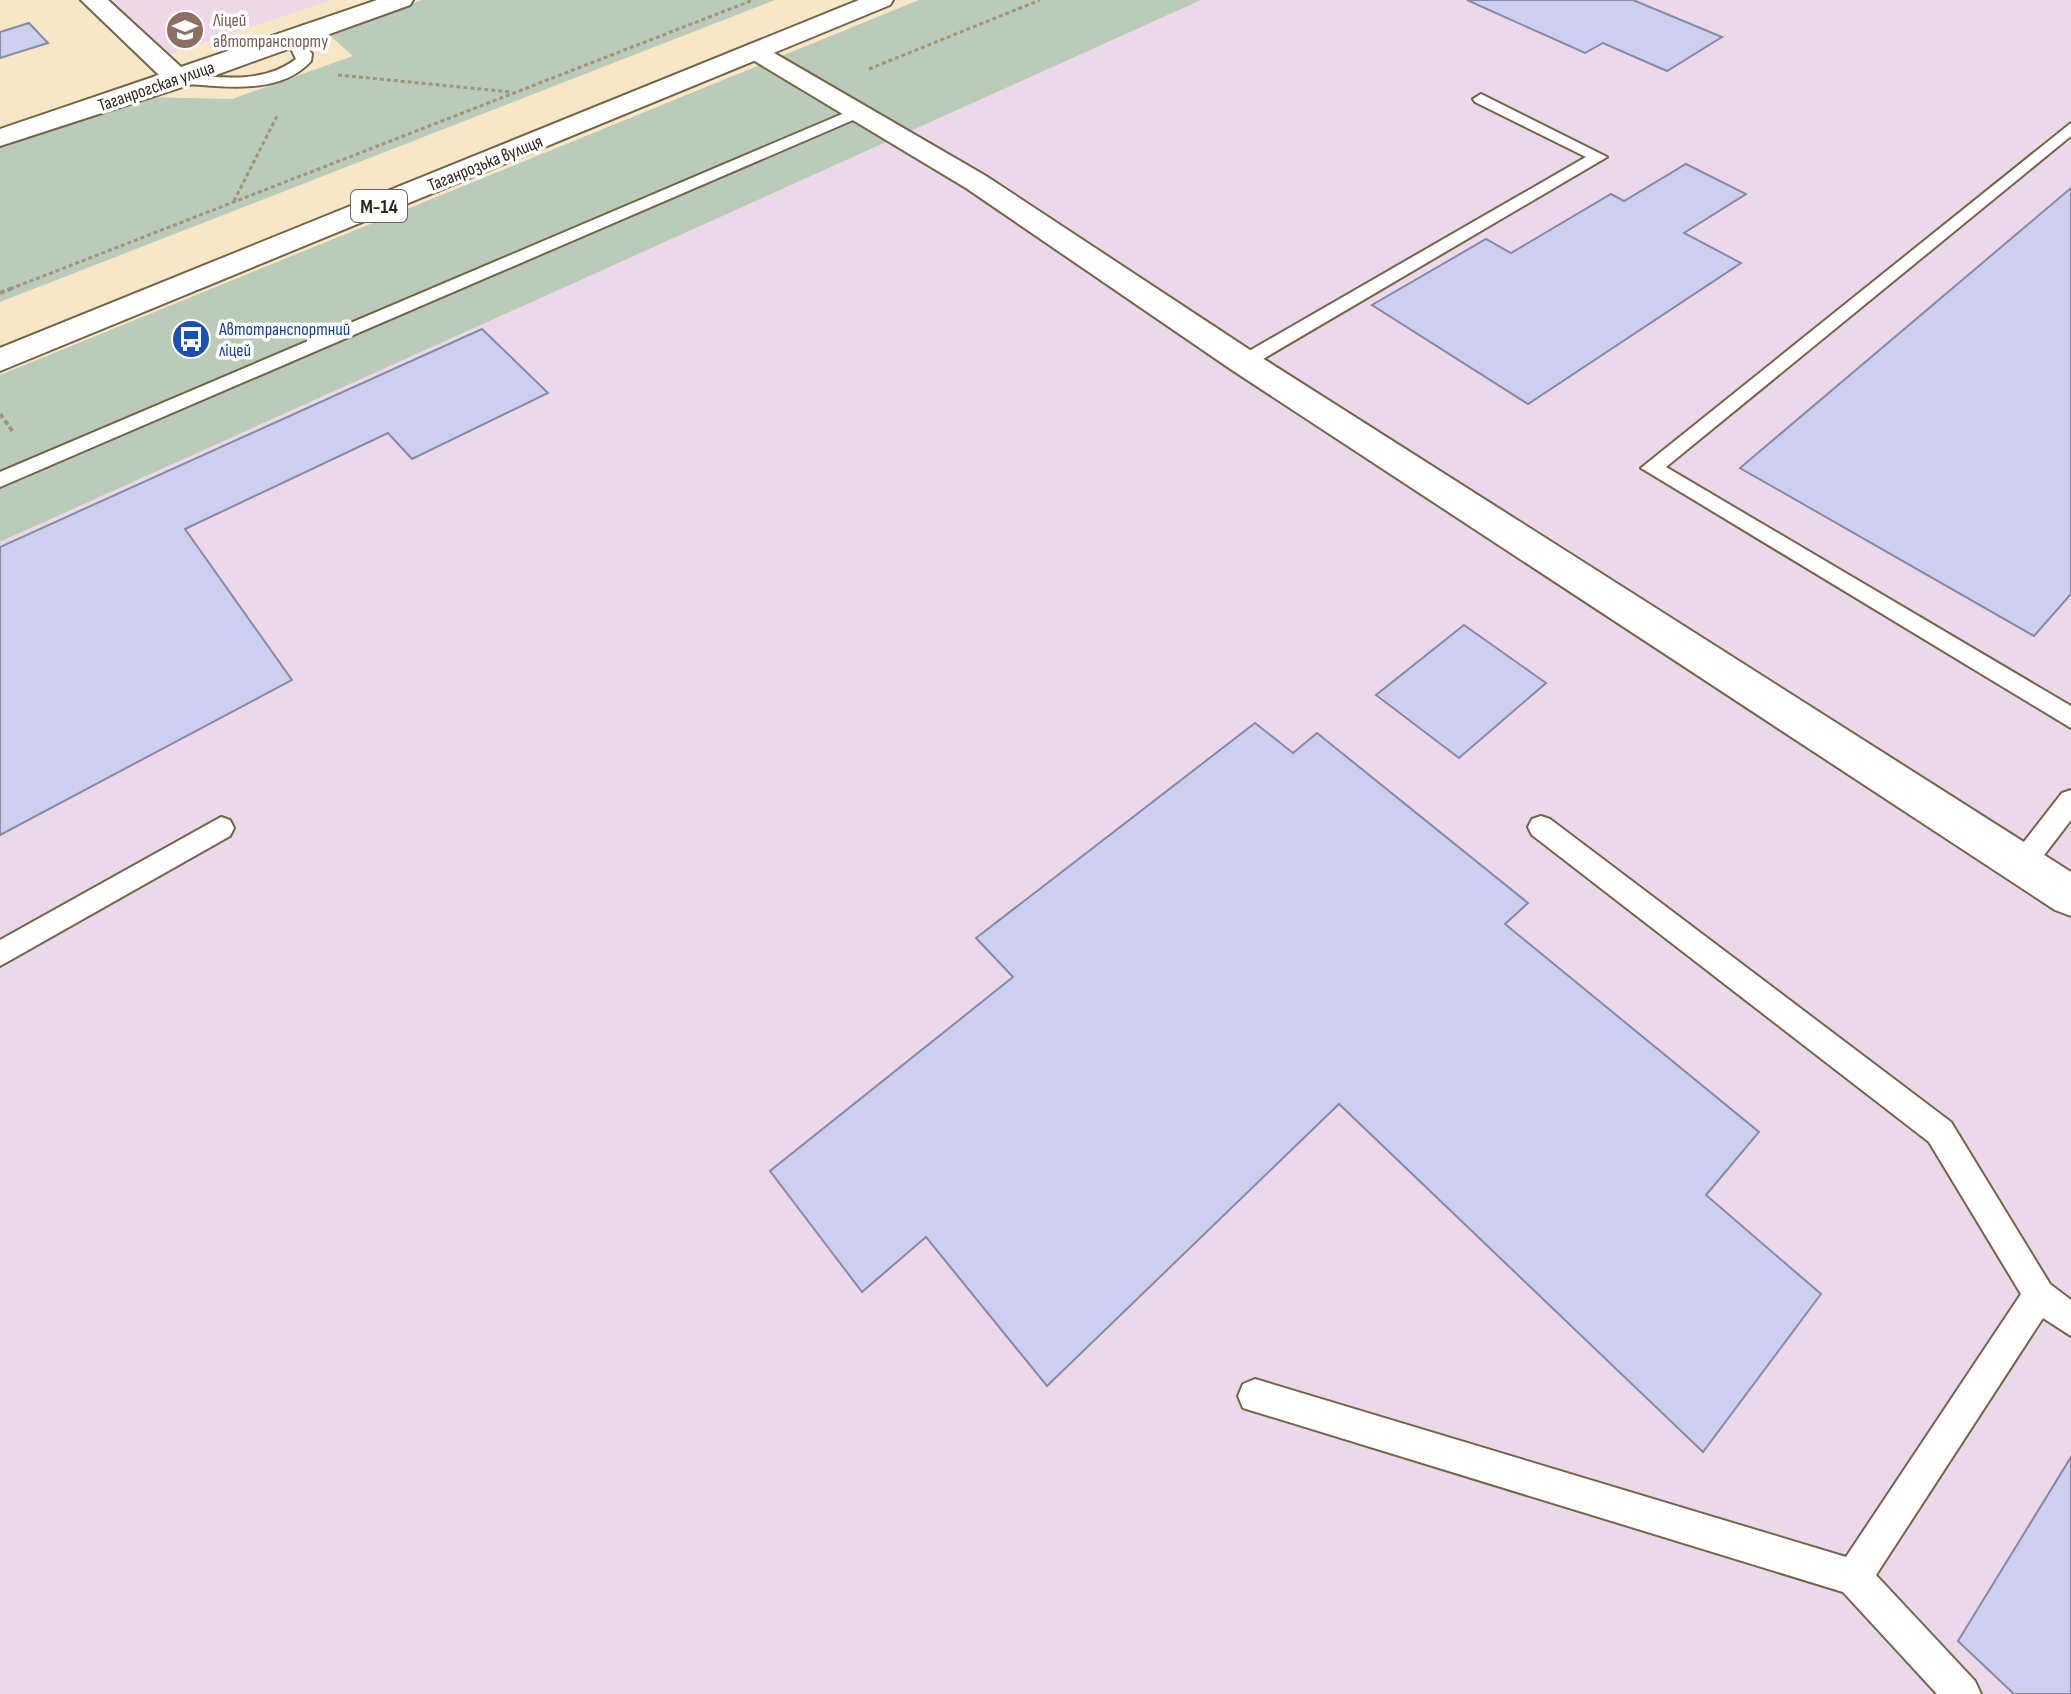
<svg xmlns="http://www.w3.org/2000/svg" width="2071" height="1694" viewBox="0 0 2071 1694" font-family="'Sofia Sans Condensed',sans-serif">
<rect width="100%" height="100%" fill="#f7e7c7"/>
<path fill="#ebd8e8" d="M1201,0H2071V1694H0V542Z"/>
<path fill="#edd8e6" d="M98,0H331L156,59Z"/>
<path fill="#bbcbba" d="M422,0H775L0,302V147L145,97L232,99L353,56L327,33Z
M919,0H1201L0,542V375Z"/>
<path fill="#cdcff0" stroke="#8789a7" stroke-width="2" d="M1467,0H1633L1722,37L1667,71L1603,43L1585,53Z
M29,23L48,43L0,58V32Z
M1686,164L1746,194L1684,233L1741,263L1528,404L1372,305L1486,239L1511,253L1611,194L1624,201Z
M2071,188V594L2034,636L1740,468Z
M482,329L548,393L412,459L388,433L185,529L292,680L0,835V547Z
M1464,625L1546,683L1459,758L1376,695Z
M1255,723L1293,753L1317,733L1528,903L1505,924L1759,1132L1706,1195L1821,1294L1703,1452L1339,1104L1047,1386L926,1237L862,1292L770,1171L1013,977L976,938Z
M2071,1457V1694H2014L1958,1641Z"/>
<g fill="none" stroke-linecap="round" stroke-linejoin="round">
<g stroke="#736549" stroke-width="4">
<path id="service" d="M289,35H299L312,54L311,61C284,91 238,88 202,85C191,84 179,86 171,79L179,74C219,77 262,85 296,59L286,38Z
M1481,94L1607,157L1251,366H1237L1234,362L1237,358L1586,157L1475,102L1473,99Z
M861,106L869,111L867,114L0,487V472Z
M2071,123V136L1666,467L2071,706V728L1641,468Z
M2071,790V820L2031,872L2022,875L2013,872L2009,864L2013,856L2062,793Z
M1541,816L1550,819L1951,1122L2050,1284L2071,1300V1336L2043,1318L1876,1575L1975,1681L1981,1694H1937L1843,1592L1243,1408L1238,1396L1243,1384L1255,1379L1846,1557L2021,1294L1929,1142L1532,835L1528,827L1532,819Z
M221,817L230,820L234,828L230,836L0,966V940Z"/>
</g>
<g stroke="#736549" stroke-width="4">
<path id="minor" d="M81,0H108L181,67L377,0H413L410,5L188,85L0,146V129L159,75Z
M757,43L986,176L1256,354L2071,872V916L2055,910L1232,370L966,188L748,57L744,51L748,45Z"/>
</g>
<g stroke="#736549" stroke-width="4">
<path id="trunk" d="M859,0H893L890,5L0,371V348Z"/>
</g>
<path stroke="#9f947c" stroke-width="3" stroke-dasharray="4 3" stroke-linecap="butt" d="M869,69L1040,0
M338,75L511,92
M234,201L278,114
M10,289L753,0"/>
<path stroke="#9f947c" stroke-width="4" stroke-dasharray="5 3" stroke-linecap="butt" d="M0,293L15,287
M0,414L14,433"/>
<use href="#service" fill="#fff" fill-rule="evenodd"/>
<use href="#minor" fill="#fff" fill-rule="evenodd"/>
<use href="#trunk" fill="#fff" fill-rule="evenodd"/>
</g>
<defs>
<g id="university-disc" transform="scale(2)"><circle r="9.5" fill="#8d6e63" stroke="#fff"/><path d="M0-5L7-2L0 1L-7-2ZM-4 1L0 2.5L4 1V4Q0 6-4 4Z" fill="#fff"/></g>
<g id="bus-disc" transform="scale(2)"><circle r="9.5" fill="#1a4fb4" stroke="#fff"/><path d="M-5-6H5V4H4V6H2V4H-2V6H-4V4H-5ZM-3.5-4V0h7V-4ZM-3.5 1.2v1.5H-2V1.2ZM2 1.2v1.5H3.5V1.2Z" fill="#fff"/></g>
</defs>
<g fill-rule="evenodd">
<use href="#university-disc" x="185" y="30"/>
<use href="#bus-disc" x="191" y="339"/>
</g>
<g text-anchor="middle" stroke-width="7" stroke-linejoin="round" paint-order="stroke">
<g font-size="18" fill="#785e54" stroke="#fff" text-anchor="start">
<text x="213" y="26">Ліцей<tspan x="213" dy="21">автотранспорту</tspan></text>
</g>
<g font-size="18" fill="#2d271b" stroke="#fff">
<text transform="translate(156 86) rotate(-19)" y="6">Таганрогская улица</text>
<text transform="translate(485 163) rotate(-22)" y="6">Таганрозька вулиця</text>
</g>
<g font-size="18" fill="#164399" stroke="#fff" text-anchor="start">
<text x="219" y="335">Автотранспортний<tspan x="219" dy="21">ліцей</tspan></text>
</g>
<rect fill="#fff" stroke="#6c685f" stroke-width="2" x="351" y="190" width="56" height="32" rx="6"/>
<g font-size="20" font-weight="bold" fill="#2d271b">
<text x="379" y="213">М-14</text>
</g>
</g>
</svg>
